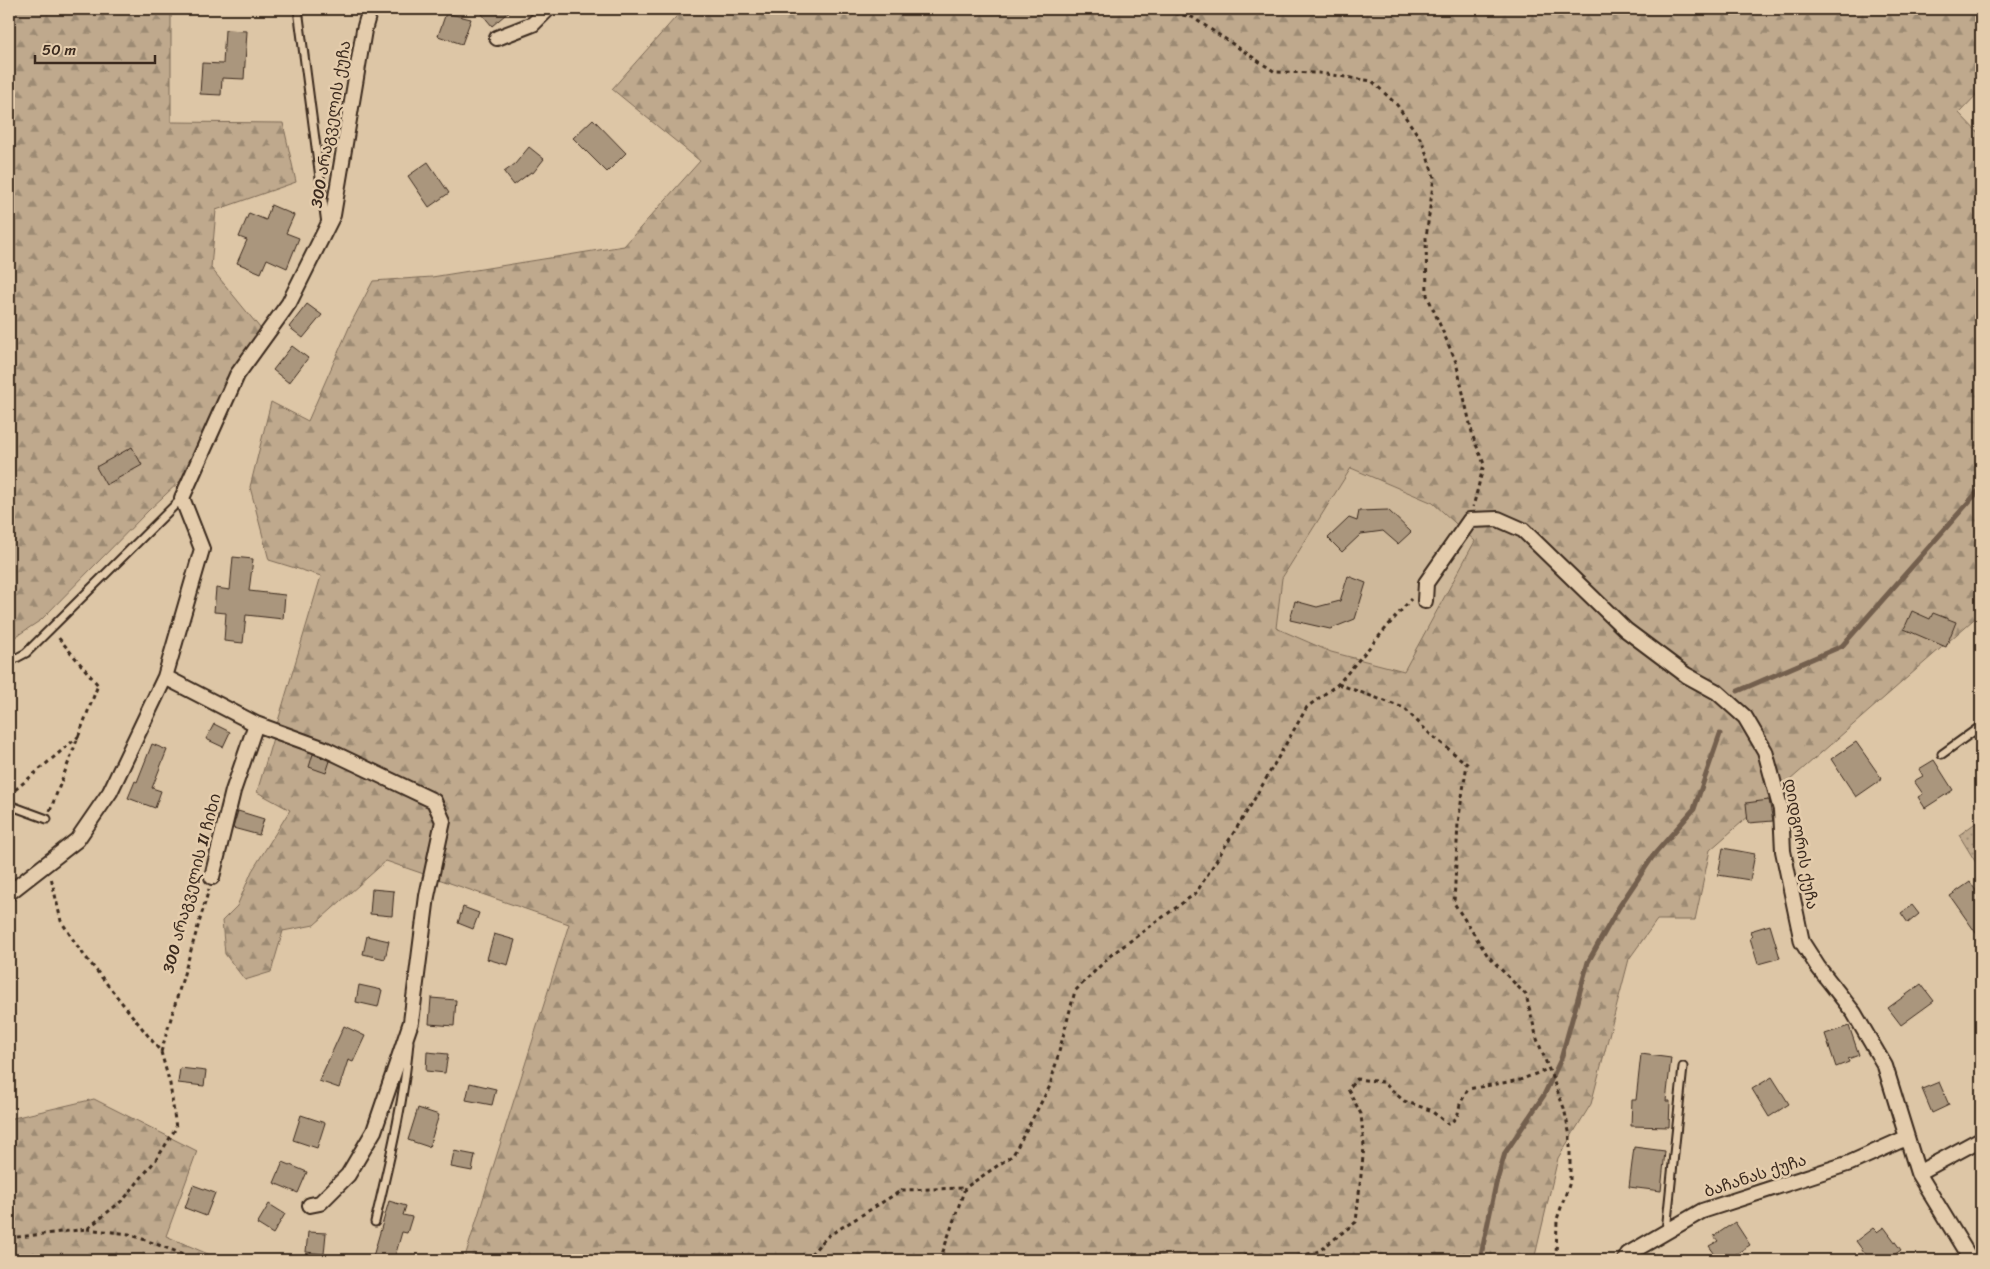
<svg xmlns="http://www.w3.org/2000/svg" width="1990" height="1269" viewBox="0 0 1990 1269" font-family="Sriracha,'Noto Sans Georgian',sans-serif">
<defs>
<pattern id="forest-firs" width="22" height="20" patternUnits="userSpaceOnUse" patternTransform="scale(1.25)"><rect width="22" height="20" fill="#bfa98d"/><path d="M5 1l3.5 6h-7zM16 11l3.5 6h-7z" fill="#9c8a73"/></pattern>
<pattern id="garden-dots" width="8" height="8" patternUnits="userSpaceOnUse" patternTransform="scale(1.25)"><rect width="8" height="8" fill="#bfa98d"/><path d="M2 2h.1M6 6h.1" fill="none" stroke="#9c8a73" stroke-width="1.8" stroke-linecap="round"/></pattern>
</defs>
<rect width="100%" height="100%" fill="#ddc6a6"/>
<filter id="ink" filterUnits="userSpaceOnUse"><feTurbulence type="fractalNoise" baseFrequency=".02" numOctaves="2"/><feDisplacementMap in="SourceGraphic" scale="10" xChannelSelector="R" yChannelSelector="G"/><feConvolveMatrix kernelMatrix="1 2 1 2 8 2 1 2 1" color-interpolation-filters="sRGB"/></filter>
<g filter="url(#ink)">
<path fill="#ceb89a" d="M1351,468L1433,503L1475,541L1404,671L1331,652L1276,629L1282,578Z"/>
<path fill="url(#forest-firs)" stroke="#7d6a56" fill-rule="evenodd" d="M9,9H171V122L283,123L296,182L216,210L211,268L260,328L195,467L149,510L41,620L9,641Z
M683,9H1981V90L1959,113L1981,136V613L1710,850L1695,920H1657L1629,959L1591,1104L1558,1158L1534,1260H464L569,924L386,861L314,925L283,931L271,972L245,980L225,954L222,921L237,906L252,871L290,810L257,792L321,576L269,560L250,487L271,402L308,421L351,323L373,281L432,277L624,246L700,161L612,89ZM1351,468L1433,503L1475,541L1404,671L1331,652L1276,628L1282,578Z
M94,1099L197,1151L166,1236L222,1260H9V1119Z"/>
<path fill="url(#garden-dots)" stroke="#7d6a56" d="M1981,819V871L1959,835Z"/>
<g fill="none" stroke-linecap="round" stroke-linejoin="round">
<path stroke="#735f4d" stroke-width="5" d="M1738,691L1842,646L1981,488
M1480,1260L1496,1184L1505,1153L1544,1095L1561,1059L1588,962L1619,907L1653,856L1694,809L1720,734"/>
</g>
<path fill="#aa967d" stroke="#3b2a1e" d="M488,9H512L492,26L482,14Z
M446,13L471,19L462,44L438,36Z
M225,30L247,31L244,79L222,78L221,95L200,94L202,63L223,64Z
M593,119L626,153L607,172L573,138Z
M529,147L544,159L533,173L531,172L514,185L504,172L515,164Z
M428,162L449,193L429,207L408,176Z
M271,205L294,215L286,233L299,238L287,268L267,259L261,273L237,263L247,240L239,237L249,213L266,220Z
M307,304L322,315L303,338L289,327Z
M292,346L308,358L289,383L273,370Z
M132,447L142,465L106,485L96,467Z
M1388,510L1411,532L1398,544L1383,531L1361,534L1342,552L1328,538L1349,518L1357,521L1359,511Z
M233,557L253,559L249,591L285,595L283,619L246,615L243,643L224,641L226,613L214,612L216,588L230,590Z
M1348,576L1366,583L1355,619L1330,629L1290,620L1295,601L1317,607L1340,601Z
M1912,611L1930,619L1933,613L1956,622L1946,647L1904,629Z
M214,724L230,732L223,747L206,739Z
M1856,742L1882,779L1856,797L1831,759Z
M152,744L167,750L152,788L161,791L155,808L128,798L135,781L137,782Z
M313,754L330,761L326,773L309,767Z
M1934,760L1953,790L1925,808L1918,797L1923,794L1914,781L1923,776L1919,769Z
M1769,800L1773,821L1748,823L1746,803Z
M238,811L264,819L259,835L233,828Z
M1723,848L1755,854L1750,880L1718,875Z
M1970,882L1981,898V940L1950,896Z
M372,889L394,891L392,916L370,914Z
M1912,905L1919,914L1908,923L1901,913Z
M463,907L479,913L473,929L458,923Z
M1770,925L1780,958L1758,964L1750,938L1752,937L1750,931Z
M494,934L515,940L508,965L487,959Z
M367,936L389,941L385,959L363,954Z
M1921,984L1934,1001L1901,1025L1888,1008Z
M359,985L382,990L378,1007L356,1002Z
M431,998L456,1000L454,1026L429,1024Z
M344,1026L365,1036L353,1062L348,1060L339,1088L319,1081Z
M1849,1026L1859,1055L1848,1059L1849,1062L1836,1067L1825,1034Z
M427,1052L448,1054L445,1073L426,1071Z
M1641,1054L1671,1058L1666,1101H1670L1669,1127L1631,1126L1632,1100H1636Z
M180,1068L206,1071L204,1086L178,1083Z
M1772,1077L1789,1104L1769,1117L1752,1089Z
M1939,1082L1949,1105L1932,1113L1922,1089Z
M470,1083L496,1089L492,1105L466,1100Z
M418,1108L439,1115L429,1147L408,1140Z
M301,1115L325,1123L317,1148L293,1140Z
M1634,1147L1665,1151L1661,1191L1629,1187Z
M454,1151L475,1155L472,1171L451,1167Z
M283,1162L307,1172L298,1193L274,1183Z
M193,1185L215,1193L206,1216L185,1208Z
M389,1201L406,1206L403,1215L412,1217L407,1233L402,1232L394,1260H372Z
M269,1204L285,1214L273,1234L257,1224Z
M1735,1222L1750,1245L1727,1260H1719L1709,1246L1718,1241L1714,1236Z
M1884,1227L1901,1250L1887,1260H1870L1856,1241L1873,1228L1877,1232Z
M308,1232L326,1233L324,1254L306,1252Z"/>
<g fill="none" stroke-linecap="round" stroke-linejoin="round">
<g stroke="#3b2a1e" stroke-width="11">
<path id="service" d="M298,9L326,224
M9,662L26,653L182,498
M1942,754L1981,726
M9,805L47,819
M375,1222C389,1162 404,1103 409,1042
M1666,1231L1683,1067"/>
</g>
<g stroke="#3b2a1e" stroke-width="18">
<path id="minor" d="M497,38L533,24L548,9
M1425,601L1426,583L1470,520L1498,519L1523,530L1626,630L1686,675L1717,692L1745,717L1765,751L1781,810L1783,851L1802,942L1818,967L1854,1013L1885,1066L1918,1173L1971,1260
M165,677L256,724L325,749L434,801L443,821L427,896L411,1022L374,1131L348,1175L320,1203L310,1205
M212,877L233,791L256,724
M9,893L77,840L110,792L165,677L202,549L182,498L237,375L289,303L333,215L364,30L370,9
M1918,1173L1981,1139
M1625,1260L1628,1254L1702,1211L1850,1163L1906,1138"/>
</g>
<path stroke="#3b2a1e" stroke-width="3" stroke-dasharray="4 4" stroke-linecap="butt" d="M1151,9L1192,17L1275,72L1319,73L1372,81L1397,105L1422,141L1434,177L1426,238L1427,295L1456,362L1473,437L1484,464L1473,507
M1338,684L1404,708L1430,734L1467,764L1458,823L1454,903L1488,956L1526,995L1537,1039L1564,1108L1570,1136V1182L1557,1219L1556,1260
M9,795L79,736
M50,811L98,685L57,636
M161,1052L209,889
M87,1229L129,1234L199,1260
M9,1238L87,1229L124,1199L158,1157L176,1128L170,1084L161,1052L80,950L61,921L51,877
M805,1260L828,1236L902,1190L965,1188
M940,1260L965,1188L1013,1155L1050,1086L1075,991L1111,955L1196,893L1251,805L1307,707L1338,684L1411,599
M1220,1260L1253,1254L1295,1258L1319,1251L1356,1222L1364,1147L1361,1114L1348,1089L1357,1079L1383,1082L1404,1101L1430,1110L1448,1124L1457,1118L1460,1104L1468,1089L1520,1080L1548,1069"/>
<use href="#service" stroke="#e4ccac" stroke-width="7"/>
<use href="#minor" stroke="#e4ccac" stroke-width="14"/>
</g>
</g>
<g text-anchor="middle" stroke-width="5" stroke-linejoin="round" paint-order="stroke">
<g font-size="16" fill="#3b2a1e" stroke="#e4ccac">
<text transform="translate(330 124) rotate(-80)" y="6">300 არაგველის ქუჩა</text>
<text transform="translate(1802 844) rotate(80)" y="6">დიდგორის ქუჩა</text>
<text transform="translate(191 883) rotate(-75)" y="6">300 არაგველის II ჩიხი</text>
<text transform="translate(1755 1175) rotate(-18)" y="6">ბაჩანას ქუჩა</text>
</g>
</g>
<rect width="1990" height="1269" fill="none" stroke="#e4ccac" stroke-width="30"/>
<rect x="15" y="15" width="1960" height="1239" fill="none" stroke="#3b2a1e" stroke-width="2" filter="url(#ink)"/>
<path d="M35 55v8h120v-8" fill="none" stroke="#3b2a1e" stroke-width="2.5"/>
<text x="42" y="55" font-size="15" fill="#3b2a1e" stroke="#e4ccac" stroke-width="4" paint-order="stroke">50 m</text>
</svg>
